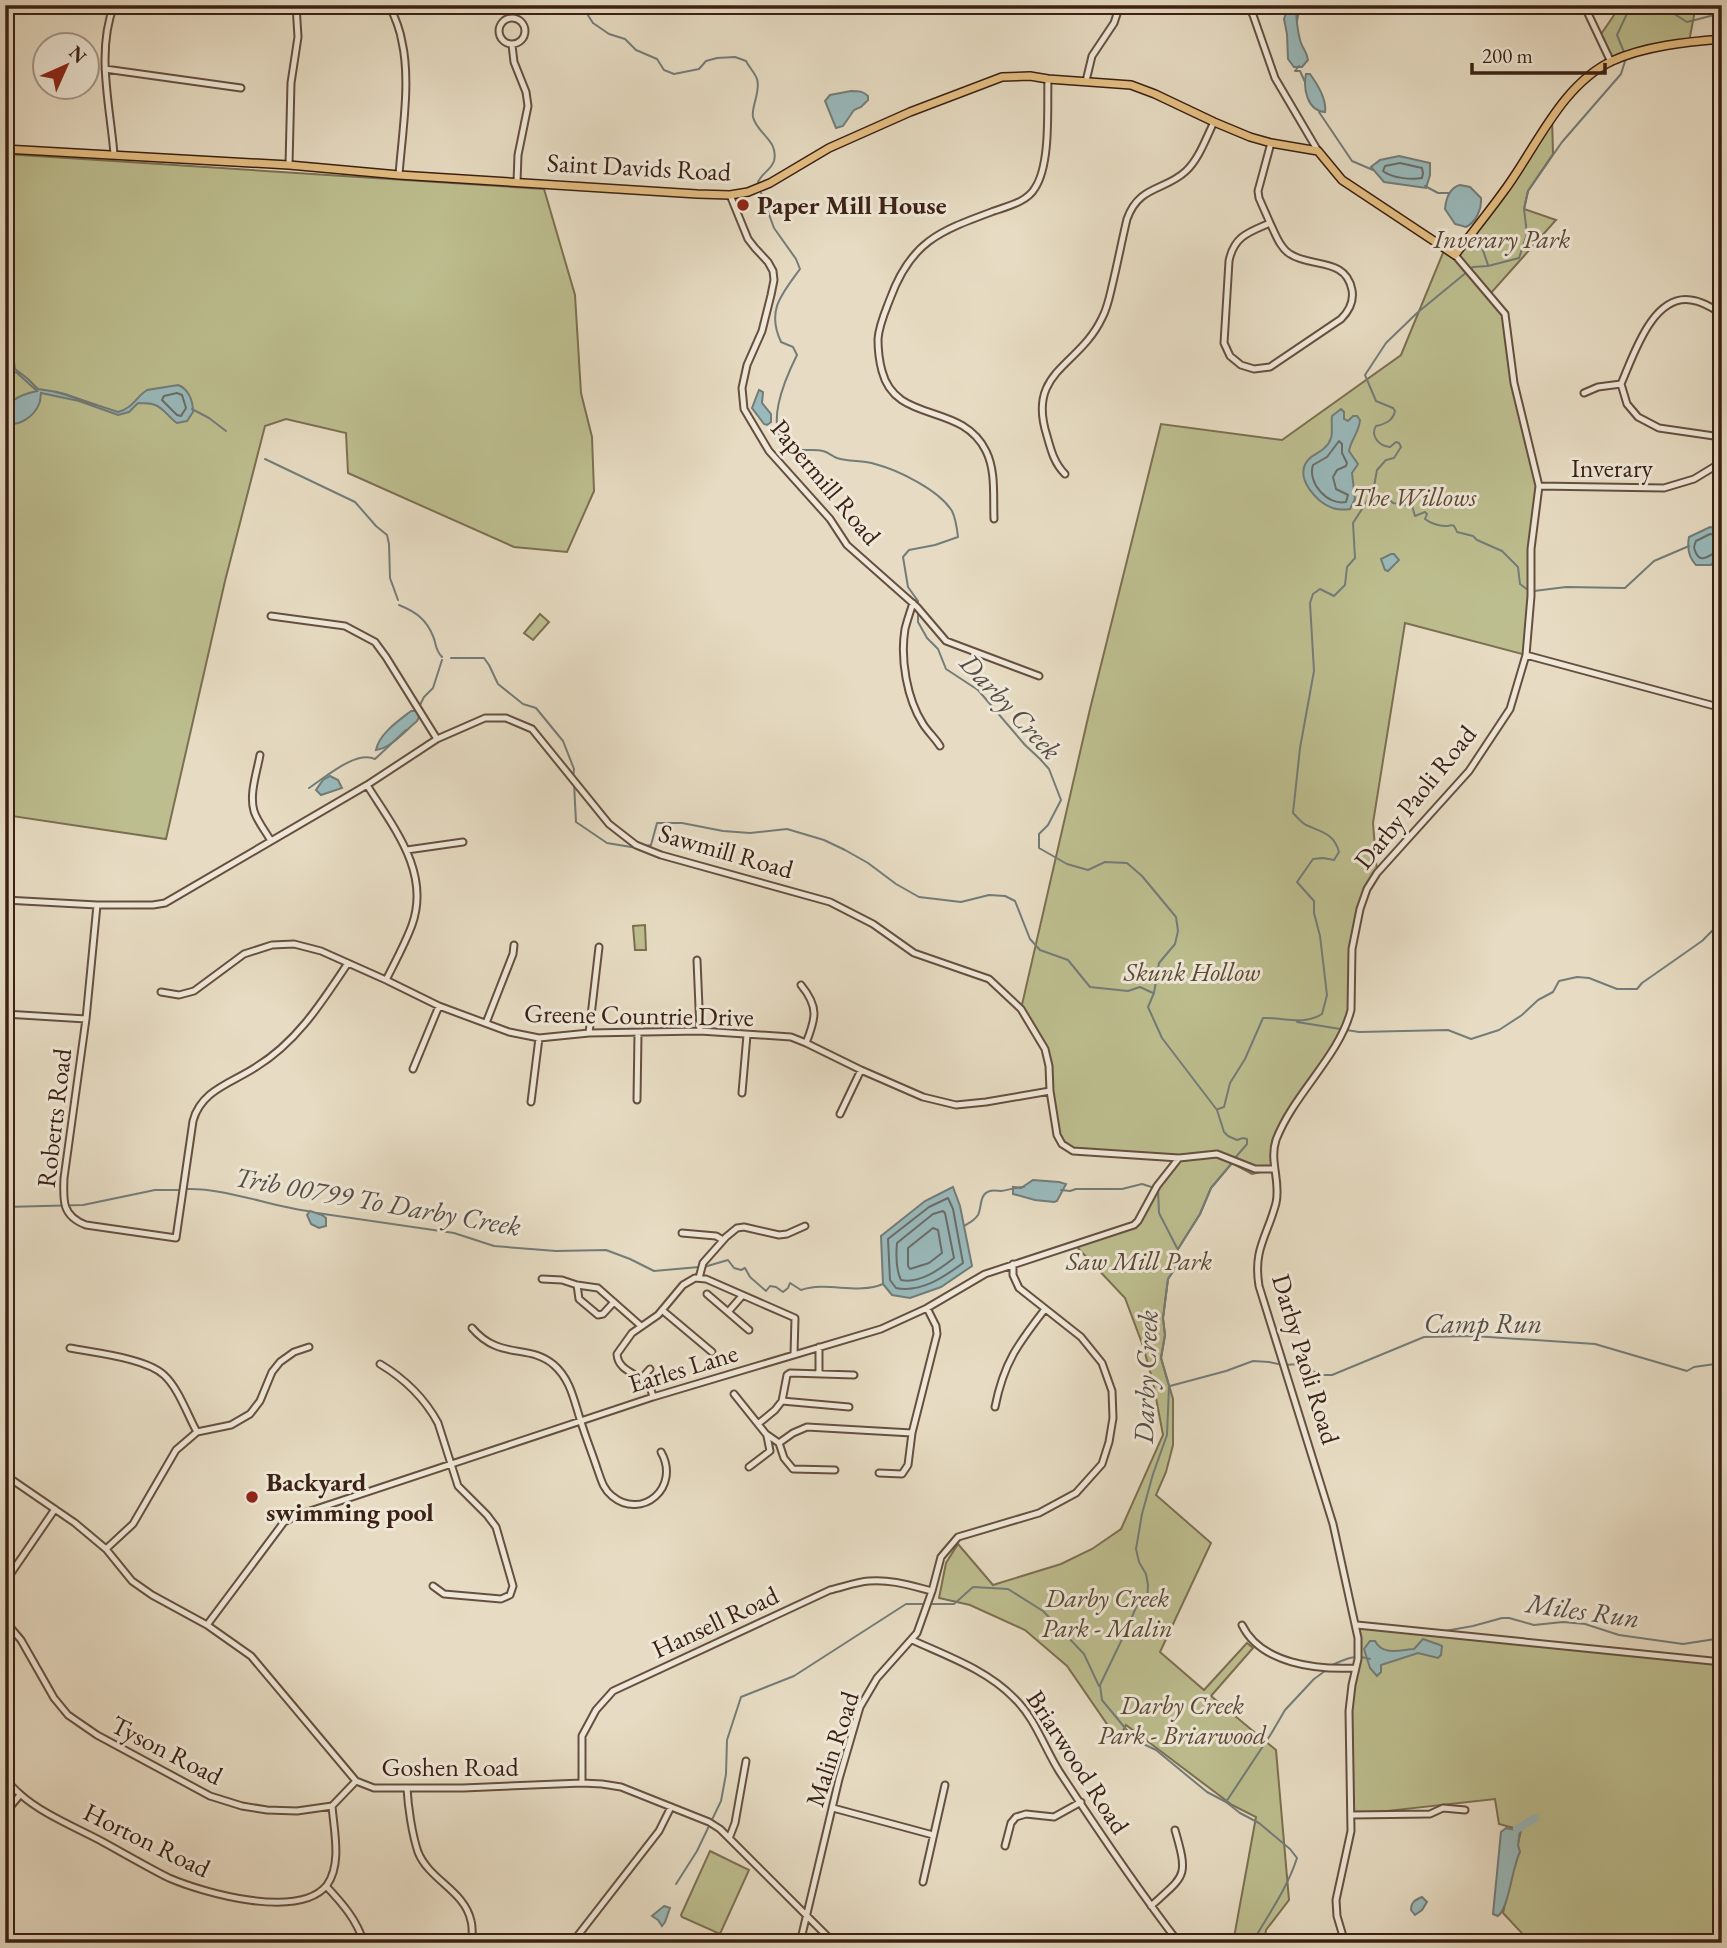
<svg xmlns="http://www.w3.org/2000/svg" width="1727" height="1948" viewBox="0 0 1727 1948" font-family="'EB Garamond',serif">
<rect width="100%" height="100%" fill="#e7dcc3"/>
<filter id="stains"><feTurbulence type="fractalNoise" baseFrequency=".00286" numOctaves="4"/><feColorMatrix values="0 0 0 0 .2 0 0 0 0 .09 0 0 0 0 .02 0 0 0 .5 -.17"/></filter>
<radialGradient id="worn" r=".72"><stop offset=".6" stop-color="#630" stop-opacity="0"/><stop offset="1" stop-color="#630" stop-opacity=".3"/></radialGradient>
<path fill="#bdbe8f" stroke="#7c6f52" stroke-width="2" d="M1621,5H1696L1689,42L1611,62L1599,37Z
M1552,116L1553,154L1528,191L1524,209L1556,220L1490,294L1505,314L1514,383L1539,486L1531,549L1526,655L1405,623L1373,823L1377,873L1367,889L1352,949L1351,1010L1341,1036L1277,1137L1274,1169L1252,1174L1232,1163L1211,1188L1200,1214L1178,1249L1176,1267L1168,1279L1163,1318L1165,1335L1161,1358L1173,1399V1445L1166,1472L1156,1495L1211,1543L1160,1652L1204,1690L1247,1643L1253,1648L1211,1696L1276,1750L1289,1900L1266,1930L1264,1943H1233L1256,1817L1232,1805L1126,1725L1118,1740L1067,1666L1025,1630L970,1605L939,1598L946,1563L958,1544L993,1585L1061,1564L1092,1549L1121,1529L1163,1435L1153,1382L1143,1346L1125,1298L1075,1245L1134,1225L1144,1206L1178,1158L1073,1151L1057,1135L1045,1049L1021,1009L1090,709L1161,424L1282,440L1401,355L1445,248L1455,254Z
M5,154L544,189L575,295L581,393L592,437L594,491L567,552L514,547L348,473L346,433L286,419L265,426L225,581L166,839L5,815Z
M540,614L549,622L533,640L524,633Z
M645,925L646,950H635L633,926Z
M1357,1625L1722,1662V1943H1531L1503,1913L1521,1830L1499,1824L1495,1799L1351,1815L1349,1727L1356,1668Z
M710,1851L749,1870L720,1934L682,1917L681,1915Z"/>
<path fill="#99babc" stroke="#737c79" stroke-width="2" d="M1289,5H1297C1295,14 1298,34 1301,43C1303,49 1307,52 1308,60L1302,67H1294L1288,59L1287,34L1284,19Z
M1306,74H1310C1318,85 1327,99 1325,112C1307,111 1303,88 1306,74Z
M851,91C859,91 863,91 868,96V100L861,107L854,110L843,126L836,128L825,101L830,95Z
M1399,156L1430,163V175L1426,188L1384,182L1371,167L1380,160Z
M1460,185L1470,187L1481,198C1482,209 1476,222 1466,227L1455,224L1445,209C1446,198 1449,188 1460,185Z
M5,358L14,362L15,369L28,379L38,389L57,392L118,412C133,408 136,397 147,390L178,385C189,389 193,401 193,412L187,421L177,423C169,418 164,408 155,405C149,402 144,404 138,403L129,412L118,415L79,401L41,393C40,397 41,401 39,404C34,417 19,426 6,424C4,400 19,395 37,391L16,372L5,374Z
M759,390L763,392L762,403L771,414V422L767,425L764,424L752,408Z
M1341,409L1344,412V419L1348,421L1353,416H1357L1360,420C1359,433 1351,439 1349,451L1358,464L1352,473L1355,499L1350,509C1337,511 1329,508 1319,500C1307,489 1295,471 1311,457C1319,452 1328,448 1331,438C1333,433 1331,422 1332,416Z
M1710,527L1722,530V554L1711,565H1696C1688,557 1687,548 1689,537Z
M1391,554H1394L1399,560L1388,571L1385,570L1381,559Z
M411,711H418L419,717L417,721C405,731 391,748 376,750C379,734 398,721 411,711Z
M330,776L338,780L342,788L321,795L316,790L323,780Z
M1033,1180L1059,1182L1066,1184L1057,1201L1054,1202L1035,1200L1013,1194V1187L1021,1188Z
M953,1187L960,1206L972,1266L941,1287L910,1298L892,1295L883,1284L881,1236L925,1201Z
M310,1211L322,1215L326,1218V1226L319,1228L311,1224L307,1215Z
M1423,1639L1440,1645L1442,1646L1441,1655L1438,1658L1418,1653L1381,1665V1672L1377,1676L1370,1668L1364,1649L1370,1641H1375C1383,1656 1399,1650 1414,1649Z
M1506,1828L1520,1831L1518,1845L1520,1852C1512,1867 1509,1908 1498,1916L1493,1914L1501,1832Z
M1422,1897L1427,1902L1422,1910L1415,1915L1411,1910C1411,1902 1415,1900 1422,1897Z
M664,1906L670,1908L665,1922L662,1926L658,1920L652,1916Z"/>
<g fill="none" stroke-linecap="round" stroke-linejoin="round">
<path stroke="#6a6d68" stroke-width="2" d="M1400,163L1422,168L1423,173L1422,178C1412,180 1391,178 1383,171L1385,166Z
M177,393L182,395L186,408L181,416L177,415L162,400L164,396Z
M1339,441L1342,444V453L1347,463L1346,466L1337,470L1333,477L1336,489L1348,495L1346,502C1328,506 1307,483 1313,465L1327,457Z
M1722,536L1710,534L1696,541C1694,547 1693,547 1696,553C1702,566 1713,551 1722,550
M948,1198L953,1209L963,1263C944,1277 921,1293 896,1288L890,1280L888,1239L929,1207Z
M943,1211L945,1213L954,1258C940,1269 920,1284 901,1280C896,1270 896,1254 897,1243L933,1214Z
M933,1228L938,1230L942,1253L929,1263L910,1269L908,1266V1248Z"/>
<path stroke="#737c79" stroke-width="2" d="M587,5L584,9L593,23L609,34L625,39L636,50L657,59L664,70L674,74L699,69L706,61L717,58L735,57L746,61C749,67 755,73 757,79C761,92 751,106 753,117C757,134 779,140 774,161C771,170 762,173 758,182L759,185
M1660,5L1687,22L1722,13
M1297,21L1300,5
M1624,52L1617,35L1631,5
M1299,66L1295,71H1300L1305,82
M1319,112L1352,161L1373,170
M1425,186L1438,193H1449
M760,190L774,228L796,259L800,269C782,294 766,310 781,342L793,347L797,355C786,377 761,432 791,447C801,453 812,448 823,451C828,452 832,456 837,458C849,462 863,460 875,464C898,470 939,490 952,511C956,519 957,528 958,537L935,545L909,550L903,557L908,587L918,601V607
M1477,233L1488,265
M55,392L65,394L96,405
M192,409L209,418L226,431
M265,459L355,502L376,526L387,535L389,544L390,578L398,600
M1374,493L1385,496L1393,503L1412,506L1415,516L1425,512L1427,514L1425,519C1430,523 1439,526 1445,526C1453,526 1453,522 1457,532L1473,536L1477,540L1502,551L1518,567L1520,584L1528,590
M1534,591L1566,587L1625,588L1654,561L1689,546
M399,605C416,612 426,619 433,636C437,645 434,648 442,657
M918,612V622L927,638L938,649L946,669L978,690L1025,745L1040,759L1049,769L1061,800L1048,825L1039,834V848L1067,864L1088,870L1105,862L1127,863L1142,876L1176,917L1178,931L1175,944L1159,963L1154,993L1148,1007L1162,1038L1217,1110L1224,1132L1228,1136L1237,1140L1243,1138L1247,1139V1144L1235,1158
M451,658H484L489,665L498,684L523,704L536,708L563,741L574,769L573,778
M419,707L424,697L433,688L442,660
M574,783L576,822L607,843L637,848
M309,788C326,777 356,750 375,759L406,730
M646,846L651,845L657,823H682L723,831L750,833L787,829L824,840L845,850L868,863L896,884L919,897L961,902L989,895L1005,896L1015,901L1030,939L1040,950L1068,960L1090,987L1128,991L1140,987L1153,993
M1297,1022L1359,1032L1448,1030L1471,1039L1499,1030L1522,1015L1538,1000L1553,992L1559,981L1577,977L1589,978L1617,989H1637L1642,983L1702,941L1722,921
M1218,1109L1224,1107L1230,1083L1245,1059L1263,1018C1284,1017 1303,1026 1322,1014L1327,995L1320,936L1314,913V901L1297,882L1313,859L1323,858L1334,860L1339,852C1334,833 1321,832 1306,825C1301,822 1297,817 1293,813L1300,748L1314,671L1310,603L1313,594L1320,589L1334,596L1345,585L1347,567L1355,558L1353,523L1373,492L1377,470L1386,460L1394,458L1401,447L1399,443L1396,442L1390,447C1379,446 1370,436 1376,426C1385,424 1393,421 1395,411L1393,408L1376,401L1365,375L1386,343L1417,313L1473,267L1488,266L1519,258L1527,234L1524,209L1528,191L1562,142L1621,74L1626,58
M1232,1163L1211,1188L1200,1214L1178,1249L1176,1267L1168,1279L1163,1318L1165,1335L1161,1358L1169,1386L1167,1435L1153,1474L1142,1514L1136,1549L1139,1562L1146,1574L1148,1585L1147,1601L1137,1605L1126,1631L1100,1685L1102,1700L1135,1740L1156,1750L1207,1792L1226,1802L1240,1813L1259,1823L1290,1849L1297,1858C1287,1889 1268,1915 1252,1943
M187,1189C225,1188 270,1206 308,1211
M1061,1190L1070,1191L1076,1189H1122L1142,1184L1158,1189L1159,1213L1177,1248
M5,1207L83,1205L155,1190H181
M317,1213L454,1233L494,1246L556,1251L606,1250L630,1259L654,1271L699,1267
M964,1226C969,1223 974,1221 978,1215C982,1207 979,1194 990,1191C992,1190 999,1191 1001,1191C1009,1190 1016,1187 1024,1187
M704,1267L728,1260L734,1268L741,1270L745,1268L750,1277L766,1291L770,1286L776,1287L783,1292L788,1288L790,1283L801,1290C828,1281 857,1295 883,1284
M1170,1386L1226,1371L1253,1361L1269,1362L1283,1365L1301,1364L1320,1375H1332L1424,1337L1473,1336L1595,1344L1687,1371L1694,1367L1722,1363
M1445,1631L1473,1626L1502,1618H1509L1534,1625L1563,1622L1585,1624L1619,1635L1683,1644L1722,1638
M1332,1665C1346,1659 1355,1654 1370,1659
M1226,1802L1271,1734L1285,1710L1314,1679L1325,1671
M676,1884L697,1851L721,1801L726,1774L727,1740L741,1697L794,1676L906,1604H954L973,1587L1008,1589L1043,1611L1084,1654L1099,1686"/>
<path stroke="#99babc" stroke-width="8" d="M1517,1829L1535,1818"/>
<g stroke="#664f40" stroke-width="9">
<path id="minor" d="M389,5C395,17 400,29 402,42C411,81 402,134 399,175
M1247,5L1253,15L1275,78L1318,151
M1584,5L1611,62
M499 31a13 13 0 1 1 26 0a13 13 0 1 1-26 0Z
M512,45L514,62L526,92L528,106L518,155L517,182
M105,69L241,88
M1086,81L1092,56L1114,23L1120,5
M114,154C110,105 96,52 114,5
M289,165L291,83L298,37L296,5
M730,195L748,239L755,248L768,262L773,271L774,280L771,295L762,331L747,365L742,388L744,409L769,451L830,519L847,545L917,607L946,641L1039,676
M1270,223C1275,233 1280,248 1290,254C1311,268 1346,257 1352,290C1354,301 1349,311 1341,319L1270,367L1254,369L1241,365L1230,356L1224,343L1229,261C1234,236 1249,232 1270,223Z
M1270,223L1259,198L1258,191L1271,143
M1722,314C1713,308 1701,301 1691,300C1652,294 1633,357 1621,384L1627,404L1638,417L1659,428L1714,436L1722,441
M1584,393L1598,387L1621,384
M1065,474C1054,463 1051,450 1047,436C1026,371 1079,367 1102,318C1108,307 1110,294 1113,282C1118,261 1122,240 1127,219C1139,185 1165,191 1186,171C1199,159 1206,138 1214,122
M1539,486L1664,488L1694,479L1722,462
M994,519C993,496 996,471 986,451C961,401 896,425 882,371C879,360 878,350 878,339C879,325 885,312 890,299C911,241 940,231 994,211C1008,206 1027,202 1035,188C1051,164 1047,108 1048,79
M913,603C910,612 907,621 905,629C900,659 907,699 923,724C928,732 935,738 940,746
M271,616L345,626L375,642L386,657L437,739
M1526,655L1722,708
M260,755C257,772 249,794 254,811C257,821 266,832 271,841
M367,785C393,827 431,872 412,925C405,944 395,962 386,980
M407,850L463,842
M5,900L97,905H153L165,903L367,785L437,739L485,718H506L532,729L609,824L636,845L661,855L830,902L873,924L914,953L989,979L1021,1009L1045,1049L1049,1066L1050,1091L1057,1135L1062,1144L1073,1151L1179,1158L1217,1154L1255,1169H1274
M97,905L86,1019L64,1178C63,1201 62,1216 86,1225L176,1238L193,1121C201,1090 232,1083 256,1067C297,1042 322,1002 348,963
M697,960L700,1031
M801,985C819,1007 816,1018 806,1043
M161,992L179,995L194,991L244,954L272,945L294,944L321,951L386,980L439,1006L509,1032L539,1038L589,1033L700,1031L791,1037L806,1043L861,1070L923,1097L956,1105L986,1102L1050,1091
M5,1014L86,1019
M486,1023L513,954L514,945
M589,1033L599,947
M413,1069L439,1006
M742,1093L747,1035
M637,1100L638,1034
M531,1102L539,1038
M840,1114L861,1070
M682,1233L716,1236L723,1240
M699,1278L703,1263L726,1237L737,1228L744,1227L779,1235L787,1234L805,1226
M542,1279L562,1280L577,1285L598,1288L641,1326
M577,1285L579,1299L598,1315L603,1314L614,1302
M707,1294L749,1330
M662,1310L712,1352
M728,1312L742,1296
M472,1328C500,1361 529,1343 554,1365C571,1380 574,1401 581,1422C586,1438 592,1453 597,1468C601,1479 603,1489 612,1496C642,1521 681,1487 661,1452
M70,1348C95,1353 146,1358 164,1375C179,1389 187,1414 197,1432
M380,1364C405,1379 424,1397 438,1423L458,1486L487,1515L496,1527L513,1586L510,1595L501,1599L444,1594L433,1586
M819,1373V1347
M641,1379L650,1369
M734,1394L766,1434L779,1443L784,1458L793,1469L835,1470
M653,1397C652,1394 651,1388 649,1386C639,1373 618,1372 617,1354L632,1333L658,1315L683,1285L695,1278L706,1279L795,1318L794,1354
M782,1401L849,1407
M995,1407C1004,1362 1018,1344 1045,1309
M758,1424L775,1410L782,1401L787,1375L790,1373L854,1375
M779,1443L793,1433L807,1427L912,1433
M749,1467L770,1451L767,1436
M879,1473L902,1474L908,1465L912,1433L937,1334L936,1326L927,1308
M5,1475L75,1523L106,1549L132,1581L152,1595L207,1625L251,1656L356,1781L374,1788H463L582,1783L602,1784L621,1787L709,1822L720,1829L834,1943
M106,1549L133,1524L176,1450L197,1432L231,1425L250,1414L260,1401L272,1372L280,1362L294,1352L309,1347
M5,1582L55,1509
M5,1621L21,1640L54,1698L68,1715L97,1735L210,1796L242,1806L267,1810L297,1811L332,1806L356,1781
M207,1625L284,1522L298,1515L653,1397L881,1329L927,1308L985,1274L1134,1225L1138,1221L1157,1186L1179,1158
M1242,1625C1261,1664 1317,1670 1356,1668
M1357,1625L1722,1662
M912,1640C947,1656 987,1670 1014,1698C1035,1718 1044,1747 1059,1771C1097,1829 1136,1887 1179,1943
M5,1779C10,1784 15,1790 20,1794C42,1814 77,1828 103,1842C125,1854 147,1867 169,1878C204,1893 299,1920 327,1885C342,1864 334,1831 332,1806
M582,1783V1736L596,1710L613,1691L830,1590C843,1587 856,1582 869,1581C891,1579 912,1586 932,1591
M407,1788C408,1807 412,1834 418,1852C429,1880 465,1891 471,1921C473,1928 472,1936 472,1943
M833,1808L933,1835
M5,1813L20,1795
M1351,1815L1430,1814L1443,1808L1465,1810
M730,1836L735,1823L746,1761
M1005,1846L1011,1823L1016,1817L1026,1814L1054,1817L1081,1802
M923,1882L945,1785
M326,1886C342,1903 357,1920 364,1943
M1151,1906C1185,1875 1189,1878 1175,1830
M572,1943L659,1831L671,1807
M800,1943L839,1779L860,1707L877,1678L917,1633L932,1591L941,1557L958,1537L1039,1513L1076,1493L1102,1464L1109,1442L1113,1418L1112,1391L1102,1363L1081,1337L1019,1288L1013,1275V1264
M1345,1943L1337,1916L1336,1900L1351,1831L1349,1711L1352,1685L1358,1659V1638L1333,1524L1259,1286C1253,1249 1267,1237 1276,1203C1281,1182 1269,1161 1276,1140C1294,1093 1339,1057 1351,1010L1352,949L1360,909L1367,889L1377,873L1469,771L1510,709L1526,655L1531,596V549L1539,486L1514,383L1505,314L1455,255"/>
</g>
<g stroke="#3b2015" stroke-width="10">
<path id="major" d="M5,149L289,165L399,175L697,194L730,195L748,192L770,183L829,148L910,112L1002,77L1030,76L1048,79L1131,85L1155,94L1214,122L1250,137L1271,143L1318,151L1342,180L1455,255C1471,234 1488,213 1504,191C1536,148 1561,85 1612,61C1645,46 1686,42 1722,39"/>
</g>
<use href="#minor" stroke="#efe8d8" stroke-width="5"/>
<use href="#major" stroke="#e4be82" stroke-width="7"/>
</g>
<g fill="#8f2418" stroke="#efe8d8" stroke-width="2.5">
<circle cx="743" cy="205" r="7"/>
<circle cx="252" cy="1497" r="7"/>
</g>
<g text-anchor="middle" stroke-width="6" stroke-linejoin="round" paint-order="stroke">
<g font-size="26" fill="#3b2015" stroke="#efe8d8">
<text transform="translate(639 167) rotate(3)" y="9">Saint Davids Road</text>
<text x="1612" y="477">Inverary</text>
<text transform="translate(826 482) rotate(50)" y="9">Papermill Road</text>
<text transform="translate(1415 797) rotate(-51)" y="9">Darby Paoli Road</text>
<text transform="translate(726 851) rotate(16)" y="9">Sawmill Road</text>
<text transform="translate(639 1015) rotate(1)" y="9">Greene Countrie Drive</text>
<text transform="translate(54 1118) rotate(-83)" y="9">Roberts Road</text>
<text transform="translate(1306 1359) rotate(73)" y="9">Darby Paoli Road</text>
<text transform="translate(683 1368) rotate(-17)" y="9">Earles Lane</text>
<text transform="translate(715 1622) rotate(-25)" y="9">Hansell Road</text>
<text transform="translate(832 1749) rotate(-72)" y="9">Malin Road</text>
<text transform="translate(167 1750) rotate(27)" y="9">Tyson Road</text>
<text transform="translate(1078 1762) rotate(57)" y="9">Briarwood Road</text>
<text x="450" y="1776">Goshen Road</text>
<text transform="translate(147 1840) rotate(26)" y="9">Horton Road</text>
</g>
<g font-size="26" font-weight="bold" fill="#3b2015" stroke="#efe8d8" text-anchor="start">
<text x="757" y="214">Paper Mill House</text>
<text x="266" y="1491">Backyard<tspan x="266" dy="30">swimming pool</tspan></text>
</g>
<g font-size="26" font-style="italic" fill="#5c4834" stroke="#efe8d8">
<text x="1502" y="248">Inverary Park</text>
<text x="1414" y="506">The Willows</text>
<text x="1192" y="981">Skunk Hollow</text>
<text x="1139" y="1270">Saw Mill Park</text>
<text x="1107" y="1607">Darby Creek<tspan x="1107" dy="30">Park - Malin</tspan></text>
<text x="1182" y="1714">Darby Creek<tspan x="1182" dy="30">Park - Briarwood</tspan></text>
</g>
<g font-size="28" font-style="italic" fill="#574e47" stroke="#efe8d8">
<text transform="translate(1011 706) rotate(47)" y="10">Darby Creek</text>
<text transform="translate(378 1201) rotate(10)" y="10">Trib 00799 To Darby Creek</text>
<text x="1483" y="1333">Camp Run</text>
<text transform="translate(1145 1377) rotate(-88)" y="10">Darby Creek</text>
<text transform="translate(1583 1610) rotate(8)" y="10">Miles Run</text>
</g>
</g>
<rect width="1727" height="1948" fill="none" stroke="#e7dcc3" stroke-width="28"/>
<rect x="7" y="7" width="1713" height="1934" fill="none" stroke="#3b2015" stroke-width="3.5"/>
<rect x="14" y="14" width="1699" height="1920" fill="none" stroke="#3b2015" stroke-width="2"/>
<g transform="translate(66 66) rotate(45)"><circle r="33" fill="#efe8d8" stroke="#a7988a" stroke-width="2"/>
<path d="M0-5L12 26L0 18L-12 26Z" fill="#8f2418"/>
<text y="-10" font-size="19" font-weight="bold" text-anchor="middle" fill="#3b2015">N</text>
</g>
<path d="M1472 63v10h133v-10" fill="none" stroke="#3b2015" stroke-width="3.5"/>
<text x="1482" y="63" font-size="21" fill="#3b2015" stroke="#efe8d8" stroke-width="5" paint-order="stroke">200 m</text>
<rect width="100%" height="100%" filter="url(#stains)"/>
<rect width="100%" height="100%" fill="url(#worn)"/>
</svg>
